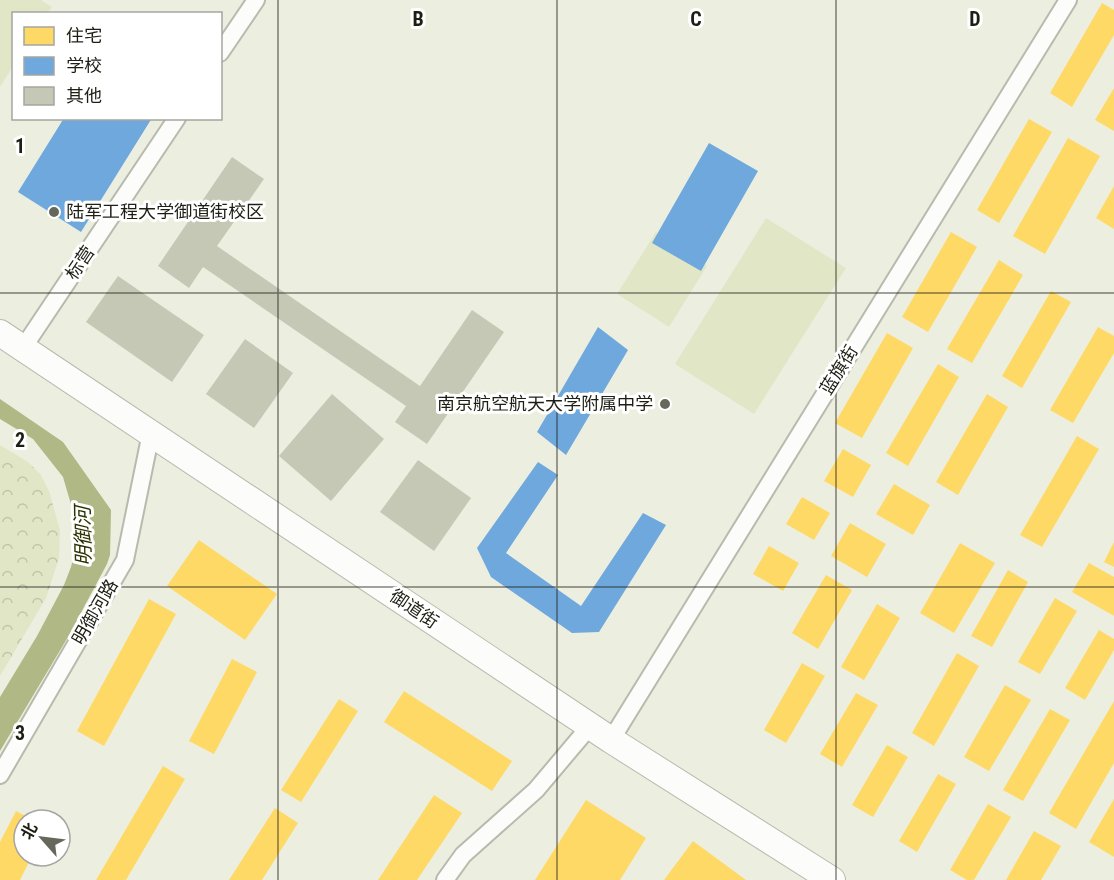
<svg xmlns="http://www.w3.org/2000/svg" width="1114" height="880" viewBox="0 0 1114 880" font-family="'Roboto Condensed','Noto Sans SC',sans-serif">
<defs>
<pattern id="park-crowns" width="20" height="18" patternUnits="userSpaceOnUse" patternTransform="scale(1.5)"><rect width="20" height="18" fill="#e1e6c7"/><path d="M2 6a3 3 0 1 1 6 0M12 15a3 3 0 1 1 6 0" fill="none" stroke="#c1c5aa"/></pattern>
</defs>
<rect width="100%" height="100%" fill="#ecefdf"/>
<path fill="url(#park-crowns)" d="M0,445L28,462L41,475L49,491L60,530L59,558L46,598L0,676Z"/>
<path fill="#e1e6c7" d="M0,0H41L52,7L48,13L14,14L13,66L0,87Z
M766,218L846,268L754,414L675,364Z
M656,232L707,266L669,327L617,294Z"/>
<path fill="#b0b885" d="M0,399L63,442L111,510L110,555L107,564L68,637L0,751V697L37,636L64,585L71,567L77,543L75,518L63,477L33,439L0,419Z"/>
<path fill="#ffd966" d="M1102,3L1114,10V35L1072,107L1050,93Z
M1114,88V131L1095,120Z
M1029,119L1052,132L999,223L977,210Z
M1068,138L1100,156L1045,254L1013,236Z
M1114,186V229L1096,218Z
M951,232L977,247L928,332L902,317Z
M999,260L1023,275L972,363L947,349Z
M1051,291L1071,302L1022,388L1002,376Z
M1098,327L1114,336V353L1073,423L1050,410Z
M887,333L913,348L862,438L835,423Z
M938,364L959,377L908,466L886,453Z
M987,394L1008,407L958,495L936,482Z
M1077,436L1099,449L1042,547L1020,535Z
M843,449L871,465L853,497L824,481Z
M894,484L930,505L913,535L876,514Z
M802,497L830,513L814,540L786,524Z
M850,523L886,544L867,577L831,556Z
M199,540L277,594L245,640L167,586Z
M1114,542V567L1104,562Z
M960,543L995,563L954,633L920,613Z
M769,546L799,563L783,591L753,574Z
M1089,563L1114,577V616L1072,592Z
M1008,570L1028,582L992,647L971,636Z
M826,575L852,590L818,649L792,633Z
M1055,598L1077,611L1040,674L1018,662Z
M149,599L176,614L104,746L77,731Z
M877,604L900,618L864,680L841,667Z
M1099,630L1114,639V650L1085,700L1065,688Z
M957,653L979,666L934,746L912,733Z
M232,659L257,672L214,754L189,741Z
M802,663L825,676L786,743L764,730Z
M1005,685L1031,700L989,771L964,757Z
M404,691L512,761L492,791L384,722Z
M856,693L878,705L842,767L820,754Z
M339,699L358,711L301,802L281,790Z
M1114,701V763L1076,829L1049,813Z
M1050,709L1070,720L1023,801L1003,790Z
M887,745L908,757L873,817L852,805Z
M163,766L185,779L126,880H96Z
M938,774L956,784L917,852L899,841Z
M434,795L462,813L417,880H378Z
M1114,799V857L1089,842Z
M586,800L646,838L620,880H535Z
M988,804L1011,817L974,880H967L950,870Z
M275,808L298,823L262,880H229Z
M16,811L33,820H24V856H32L20,880H0V842Z
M1034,831L1061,846L1041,880H1006Z
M693,841L746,880H664Z"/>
<path fill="#6fa8dc" d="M64,118H152L81,232L18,192Z
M709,143L758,171L701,271L652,243Z
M598,327L628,350L566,455L537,432Z
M538,462L558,475L506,553L581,606L643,513L666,525L599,632L572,633L491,577L477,548Z"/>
<path fill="#c5c8b4" d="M232,157L264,179L217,246L420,386L472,310L504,332L427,444L395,422L406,406L203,267L189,288L158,266Z
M118,276L204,335L172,382L86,322Z
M245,339L293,373L254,428L206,394Z
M332,394L384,439L331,501L279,456Z
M418,460L471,498L434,551L380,512Z"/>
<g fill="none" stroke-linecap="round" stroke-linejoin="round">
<g stroke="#b7baad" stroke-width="20">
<path id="minor" d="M220,53L256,0
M23,348L177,118
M611,740L1068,0
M0,775L125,560L151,433
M445,880L463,855L536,790L590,726"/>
</g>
<g stroke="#b7baad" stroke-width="28">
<path id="primary" d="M0,333L611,740L832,880"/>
</g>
<use href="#minor" stroke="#fcfdfa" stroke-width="16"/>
<use href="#primary" stroke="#fcfdfa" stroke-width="26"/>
</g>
<path fill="none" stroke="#1d1f14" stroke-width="1.5" stroke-opacity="0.55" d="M278,0V880M557,0V880M836,0V880M0,293H1114M0,587H1114"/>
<g fill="#65685b" stroke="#fff" stroke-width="2">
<circle cx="54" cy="212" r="6"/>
<circle cx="665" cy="404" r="6"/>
</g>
<g text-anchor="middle" stroke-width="6" stroke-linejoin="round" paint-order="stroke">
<g font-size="18" fill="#1d1f14" stroke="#fff" text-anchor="start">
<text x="66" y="218">陆军工程大学御道街校区</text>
<text x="653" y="410" text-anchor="end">南京航空航天大学附属中学</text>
</g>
<g font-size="18" fill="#1d1f14" stroke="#fff">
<text transform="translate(80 263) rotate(-56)" y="6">标营</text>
<text transform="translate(839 370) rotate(-58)" y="6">蓝旗街</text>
<text transform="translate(414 609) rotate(34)" y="6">御道街</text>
<text transform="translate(95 612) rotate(-60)" y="6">明御河路</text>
</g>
<g font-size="20" font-style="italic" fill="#2d3200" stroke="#fff">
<text transform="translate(83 536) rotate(-91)" y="7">明御河</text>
</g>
</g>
<g font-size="20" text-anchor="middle" font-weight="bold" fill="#1d1f14" stroke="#fff" stroke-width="6" stroke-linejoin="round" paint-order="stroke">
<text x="418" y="26">B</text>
<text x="696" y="26">C</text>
<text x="975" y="26">D</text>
<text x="20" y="153">1</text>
<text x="20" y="447">2</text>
<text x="20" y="740">3</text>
</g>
<rect x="12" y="12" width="210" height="108" fill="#ffffff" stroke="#a5a5a1" stroke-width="1.5"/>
<rect x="24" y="27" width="30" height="18" fill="#ffd966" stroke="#a5a5a1" stroke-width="1.5"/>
<text x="66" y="42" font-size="18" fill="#1d1f14">住宅</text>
<rect x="24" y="57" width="30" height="18" fill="#6fa8dc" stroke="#a5a5a1" stroke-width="1.5"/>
<text x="66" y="72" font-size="18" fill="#1d1f14">学校</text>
<rect x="24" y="87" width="30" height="18" fill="#c5c8b4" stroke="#a5a5a1" stroke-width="1.5"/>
<text x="66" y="102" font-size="18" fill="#1d1f14">其他</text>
<g transform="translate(42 838) rotate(298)"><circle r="28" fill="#ffffff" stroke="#a5a5a1" stroke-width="1.5"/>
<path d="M0-4.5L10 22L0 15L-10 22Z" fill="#65685b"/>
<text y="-9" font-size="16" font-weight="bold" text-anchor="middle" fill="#1d1f14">北</text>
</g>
</svg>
